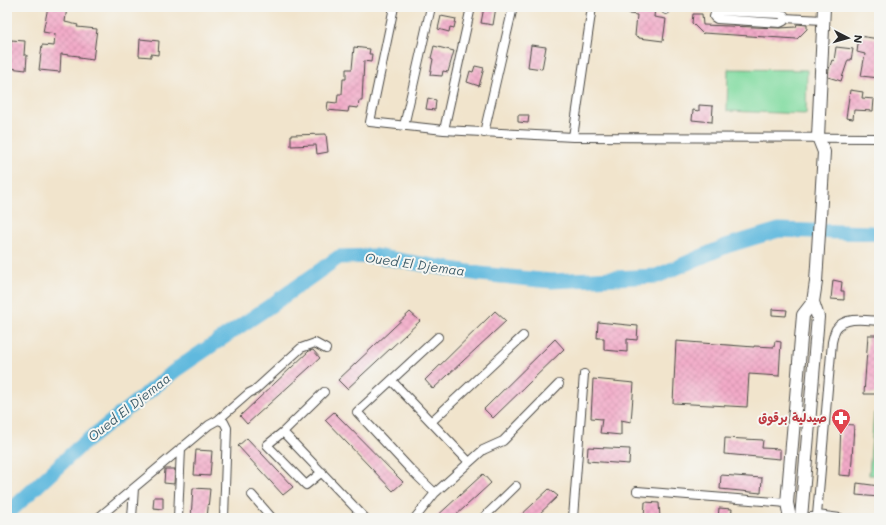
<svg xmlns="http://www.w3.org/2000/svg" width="886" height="525" viewBox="0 0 886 525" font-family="Mali,'Playpen Sans Arabic',sans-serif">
<defs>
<pattern id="building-cross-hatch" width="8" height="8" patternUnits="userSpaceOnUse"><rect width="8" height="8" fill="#f2aac8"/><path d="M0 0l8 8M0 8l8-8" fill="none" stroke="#d092ac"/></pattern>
</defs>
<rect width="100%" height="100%" fill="#f6f6f2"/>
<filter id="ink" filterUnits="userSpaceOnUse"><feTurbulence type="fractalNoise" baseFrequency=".025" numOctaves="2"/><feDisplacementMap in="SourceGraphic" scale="8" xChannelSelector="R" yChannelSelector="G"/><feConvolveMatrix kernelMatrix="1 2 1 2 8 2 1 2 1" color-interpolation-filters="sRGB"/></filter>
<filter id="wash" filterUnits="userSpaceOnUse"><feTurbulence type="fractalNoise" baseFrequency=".012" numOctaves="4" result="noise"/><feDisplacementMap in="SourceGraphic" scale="16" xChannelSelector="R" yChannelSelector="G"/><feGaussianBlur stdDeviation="0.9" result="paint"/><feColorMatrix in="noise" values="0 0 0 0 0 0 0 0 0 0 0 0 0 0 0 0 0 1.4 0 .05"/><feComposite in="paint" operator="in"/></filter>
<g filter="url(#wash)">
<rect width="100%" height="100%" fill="#f1e4cc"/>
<path fill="#81dba0" stroke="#568366" d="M728,69L807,70L806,114L727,111Z
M874,413L879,414V475H869Z"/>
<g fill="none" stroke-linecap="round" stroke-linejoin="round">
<path stroke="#61b9de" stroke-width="15" d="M7,514L78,448L177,369L270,306L339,257L374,256L480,274L551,281L657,276L726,246L779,230L870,233L879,234"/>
</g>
<g id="blocks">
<path fill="url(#building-cross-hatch)" d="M48,7H67L65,22L78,25L77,27L97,29L93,60L79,58V56L61,54L60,72L39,70L42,45L54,46L55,34L43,32Z
M484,7H496L493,25L481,23Z
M630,7H655L654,17L666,19L663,41L639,38V37L635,36L637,15L629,14Z
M693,14H702L703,25L780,28L796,27L797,24L807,25V29L797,39L703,33V34L692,23Z
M441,16L456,19L454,28L450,27L449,32L438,29Z
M859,36L879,39V78L861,76L865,54L857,52Z
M140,39L159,41L158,55L151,54V57L139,56Z
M11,40L25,41L24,55H27L26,70L9,68Z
M531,45L546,47L542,69L528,67Z
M434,46L454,51L448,72L443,71L442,76L430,75L433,59L431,58Z
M354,47L370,49L369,54H372L371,62L364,61L362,101H359L358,108L349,107L348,112L327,110L328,102L337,103L338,94H342L343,79H346V69H352Z
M836,47L853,49L851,60H848L841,81L828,77L829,69L832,60L834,61Z
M475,66L484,68L479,86L467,82L470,71L473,72Z
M850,90L863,92L862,98L874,99L873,111L854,110L853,119L846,118Z
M428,98L436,100L435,110L426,109Z
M699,105L713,106L712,122L692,120L693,110L699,111Z
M518,115H529L528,123L518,122Z
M326,134L328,152L317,154L316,145L291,146V135Z
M833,280L842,282L841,291H844V300L831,299Z
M772,309L787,310L786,316L772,315Z
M495,311L506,321L433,389L425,380Z
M410,312L420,321L347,389L338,380Z
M598,322L638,326L637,340L627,339V352L604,350V338H597Z
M868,335H879L877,394H864Z
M555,339L564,349L493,418L484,409Z
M676,341L754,347V346L774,347L775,341L781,342L779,376L749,374L747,407L673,403Z
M313,350L320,358L247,424L240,416L309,351Z
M593,379L634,383L631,422L621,420V435L600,433L602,419L591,418Z
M334,412L403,482L393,491L325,420Z
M841,424L854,425L851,476L839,475Z
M247,438L293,487L283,495L238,446Z
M725,438L763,440L762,448L780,449V459L724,454Z
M588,447L630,449L629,464L587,461Z
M196,450L212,451L210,476L194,475Z
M165,469H175L174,484L164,483Z
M483,474L491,483L453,518H435Z
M721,475L762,478L761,493L720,489Z
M857,483L879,486V497L856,495Z
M193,488L210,489L207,518H191Z
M549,489L558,496L535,518H518Z
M154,497H163V509L153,508Z
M645,502L659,503L660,518H644Z
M719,508L732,509L731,518H718Z"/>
</g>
</g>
<g filter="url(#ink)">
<use href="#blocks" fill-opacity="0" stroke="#494743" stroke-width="1"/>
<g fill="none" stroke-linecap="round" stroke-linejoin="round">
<g stroke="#494743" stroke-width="10">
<path id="street" d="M394,7L370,122L444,130L573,137L879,138
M666,10V7
M717,11L780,14L784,15V21L780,23L717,19L714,17L715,13Z
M784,18L823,20
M404,126L431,7
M444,130L471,7
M484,133L513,7
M573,137L592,7
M392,381L469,462
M324,392L283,432L365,518
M218,420L249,393L255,390L301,348L315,343L326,349
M431,422L523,336
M283,432L267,445L306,485L322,472
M637,491L787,503
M435,493L411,470L357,412L438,337
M252,495L272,518
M817,515L832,342C833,338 834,333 836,329C845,316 865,320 879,321
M98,518L209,425L218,420L224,422L227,428L224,518
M132,518L134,488
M178,518L181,448
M415,518L435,493L483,450L503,441L559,384
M483,518L516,486
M573,518L584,374
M807,518L817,515L840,518"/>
</g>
<g stroke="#494743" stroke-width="14">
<path id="secondary" d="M790,518L787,503L803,315L813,302L816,282L824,152L818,137L824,7
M801,518L818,317L813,302"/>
</g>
<use href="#street" stroke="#fff" stroke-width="8"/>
<use href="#secondary" stroke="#fff" stroke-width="12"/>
</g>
</g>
<defs>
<g id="pharmacy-pin" transform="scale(1)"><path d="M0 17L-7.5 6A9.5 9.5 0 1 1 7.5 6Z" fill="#e0444e" stroke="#f6f6f2"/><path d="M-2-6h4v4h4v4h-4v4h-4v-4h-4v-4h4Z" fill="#fff"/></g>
</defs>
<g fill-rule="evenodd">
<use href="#pharmacy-pin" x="841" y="418"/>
</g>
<g text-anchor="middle" stroke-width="4" stroke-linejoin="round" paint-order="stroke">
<g font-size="12" font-weight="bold" fill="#be3a42" stroke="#f6f6f2" text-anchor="end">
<text x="827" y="422">صيدلية برقوق</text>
</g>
<g font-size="13" font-style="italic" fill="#3e5d6a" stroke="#f6f6f2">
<text transform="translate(415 264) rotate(8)" y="5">Oued El Djemaa</text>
<text transform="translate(129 407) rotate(-38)" y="5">Oued El Djemaa</text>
</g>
</g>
<rect width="886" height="525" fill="none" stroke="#f6f6f2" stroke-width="24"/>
<g transform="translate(848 38) rotate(96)" stroke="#f6f6f2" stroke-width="3" paint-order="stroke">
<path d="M0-3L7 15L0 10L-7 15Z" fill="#2b2b2b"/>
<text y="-6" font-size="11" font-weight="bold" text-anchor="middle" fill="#2b2b2b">N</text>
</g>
</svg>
